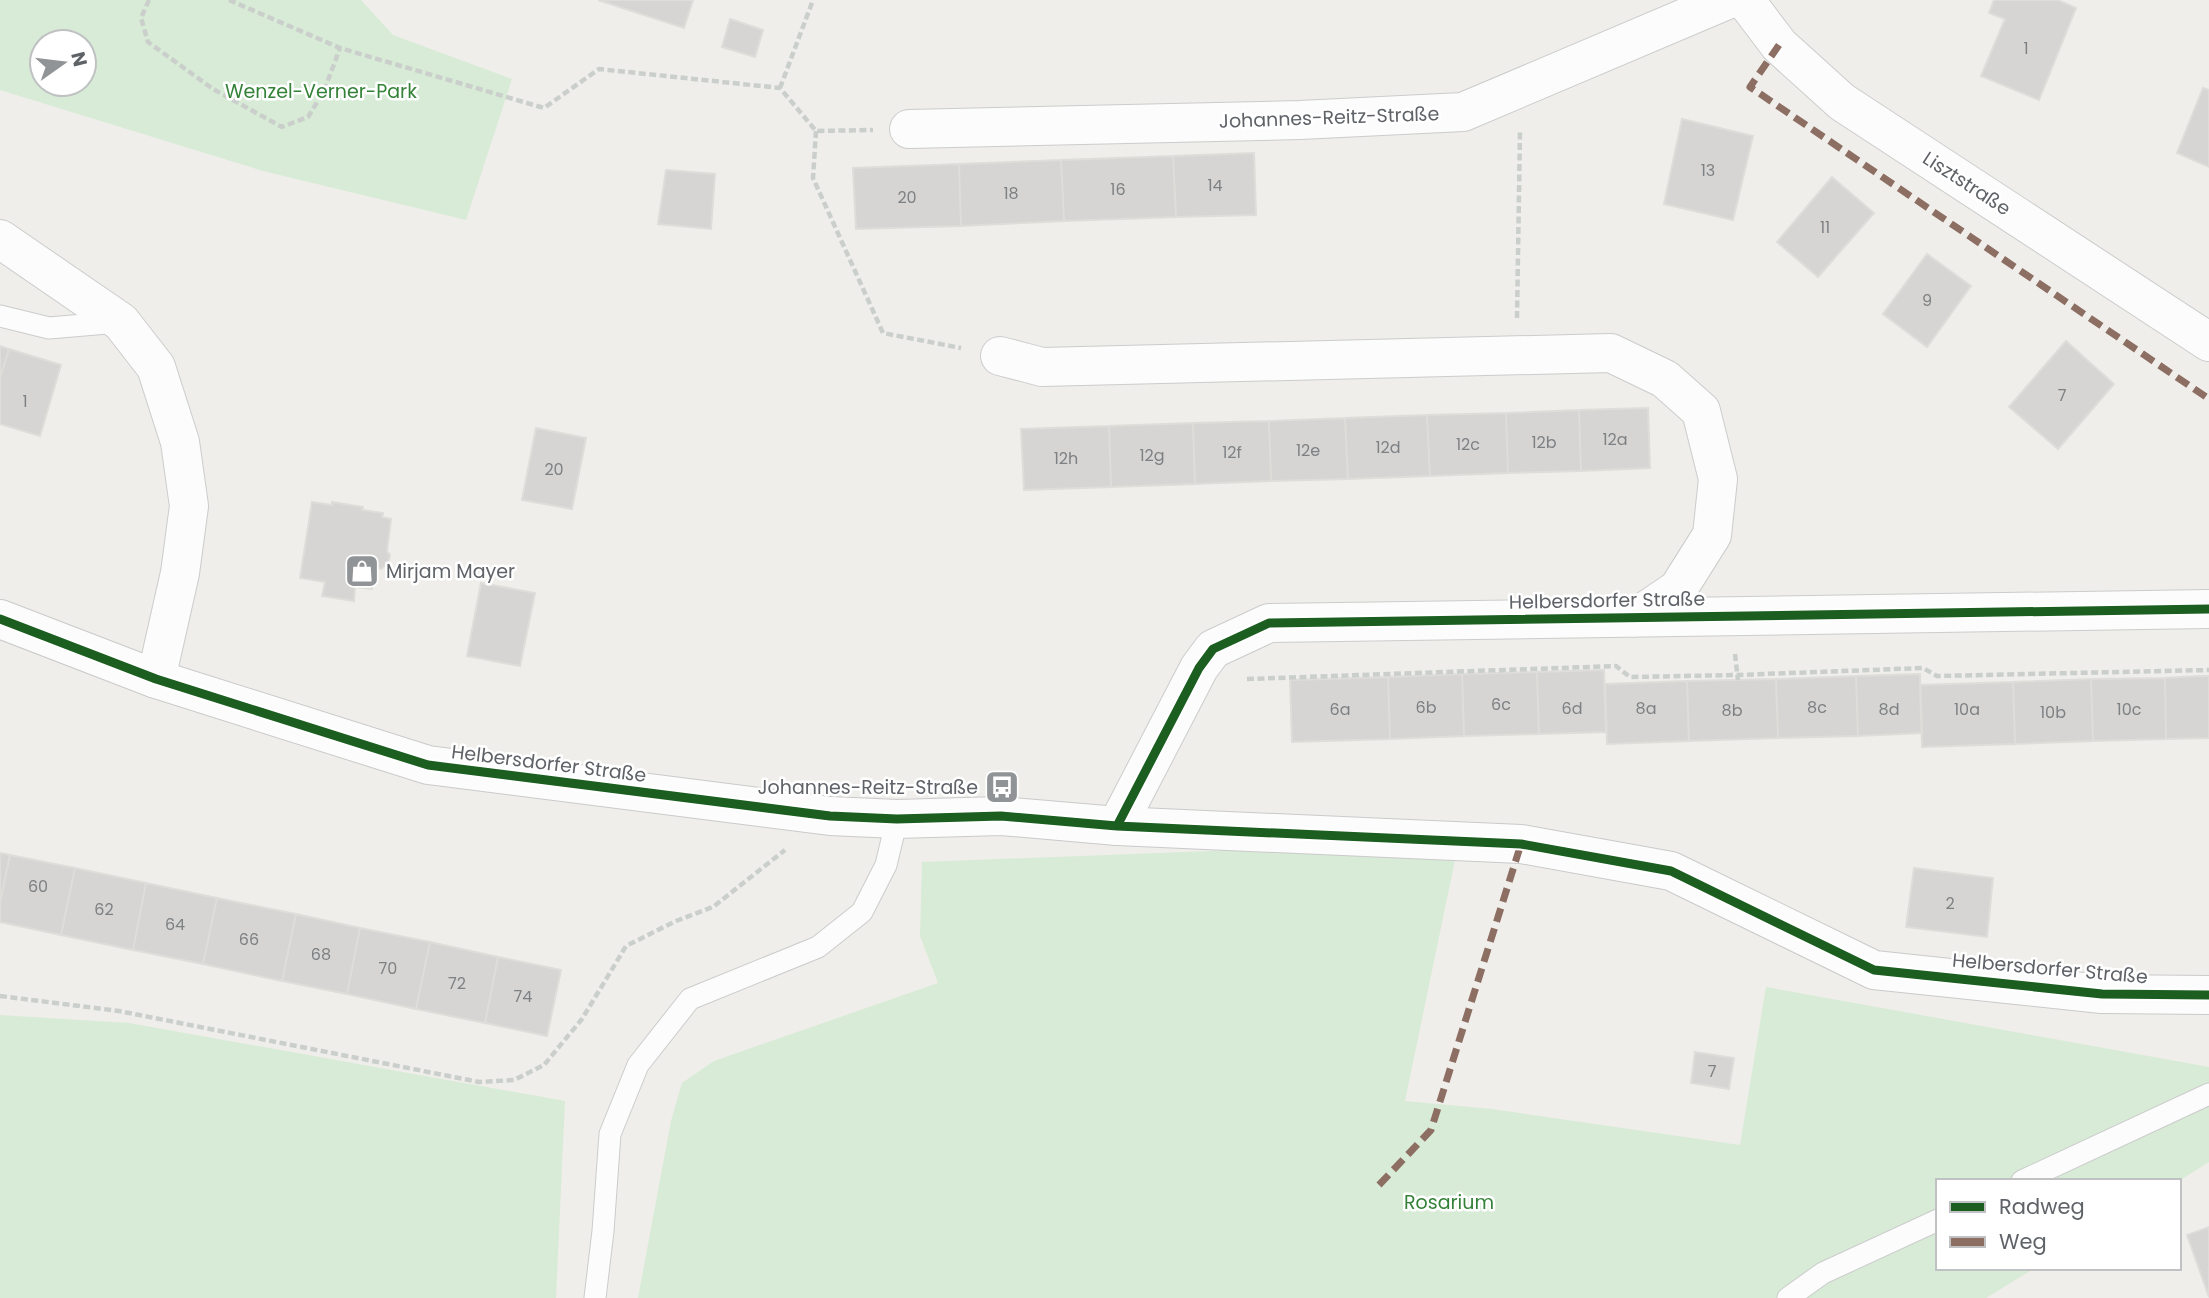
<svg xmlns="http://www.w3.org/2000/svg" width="2209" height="1298" viewBox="0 0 2209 1298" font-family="Poppins,sans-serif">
<rect width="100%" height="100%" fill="#efeeea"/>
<path fill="#d8ebd6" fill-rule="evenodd" d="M0,0H361L393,35L512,79L466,220L263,171L0,90ZM42,42H84V84H42Z
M1262,849L1455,860L1405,1101L1492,1109L1740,1145L1766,987L2209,1067V1162L2179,1181H1938V1268H2035L1986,1298H638L671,1121L682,1083L714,1061L938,983L920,936L922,862Z
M0,1015L129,1023L565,1101L556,1298H0Z"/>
<path fill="#d6d5d3" stroke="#deddd9" stroke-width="2" d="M598,0H693L684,28Z
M1994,0H2058L2076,8L2039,100L1981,76L2005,19L1989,13Z
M730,19L763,30L755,57L722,47Z
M2203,88L2209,90V167L2177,153Z
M1682,119L1753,136L1733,220L1664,204Z
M1254,153L1256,215L1176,217L1173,156Z
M1173,156L1176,217L1064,221L1061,160Z
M1061,160L1064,221L961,226L959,164Z
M959,164L961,226L856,229L853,168Z
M666,170L715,174L711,229L658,224Z
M1832,177L1874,213L1818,277L1777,242Z
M1927,254L1971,286L1927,347L1883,314Z
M2066,341L2114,384L2058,449L2009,407Z
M0,346L9,349L0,378Z
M9,349L61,365L40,436L0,424V378Z
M1648,408L1650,468L1581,471L1579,410Z
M1579,410L1581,471L1508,473L1506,413Z
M1506,413L1508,473L1430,476L1427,415Z
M1427,415L1430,476L1348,479L1345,418Z
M1345,418L1348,479L1271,481L1269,421Z
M1269,421L1271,481L1195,484L1193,423Z
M1193,423L1195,484L1111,487L1109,426Z
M1109,426L1111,487L1024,490L1021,429Z
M536,428L586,438L572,509L522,500Z
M312,502L332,505V502L363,507L362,510L383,513L382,517L391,519L387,551L390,555L388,564L381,569L375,567L372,589L355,587L354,601L322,596L325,582L300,578Z
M481,583L535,593L520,666L467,656Z
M1604,670L1606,732L1539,734L1537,672Z
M1537,672L1539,734L1464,736L1462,674Z
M1462,674L1464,736L1390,739L1388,677Z
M1920,674L1922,733L1858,736L1856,676Z
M1856,676L1858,736L1778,738L1776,679Z
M2198,676H2209V738L2166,739L2165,678Z
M1388,677L1390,739L1292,742L1290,680Z
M2165,678L2166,739L2093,741L2091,679Z
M1776,679L1778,738L1689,741L1687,681Z
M2091,679L2093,741L2015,744L2013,682Z
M1687,681L1689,741L1607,744L1605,684Z
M2013,682L2015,744L1922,747L1920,685Z
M0,853L10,855L0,903Z
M10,855L75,868L61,935L0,922V903Z
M75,868L146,883L133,950L61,935Z
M1914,868L1993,878L1987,937L1906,927Z
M146,883L217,898L203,964L133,950Z
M217,898L296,914L282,981L203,964Z
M296,914L360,928L347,994L282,981Z
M360,928L430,942L416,1009L347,994Z
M430,942L498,957L485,1023L416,1009Z
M498,957L561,970L547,1036L485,1023Z
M1695,1052L1734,1058L1729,1089L1691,1083Z
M2209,1227V1297L2187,1235Z"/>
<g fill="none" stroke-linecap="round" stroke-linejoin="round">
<g stroke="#cbcccc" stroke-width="23">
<path id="lane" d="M0,316L49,328L119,322
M2022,1181L2209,1094
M595,1298L603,1231L610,1134L638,1065L690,999L818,947L862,912L886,865L897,819
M1788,1298L1823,1273L1938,1220"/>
</g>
<g stroke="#cbcccc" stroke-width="40">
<path id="street" d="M1745,0L1779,45L1842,102L2209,342
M909,129L1300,120L1463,112L1727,0
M0,239L121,322L156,367L180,442L189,506L180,573L156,679
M1000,356L1042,367L1611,353L1665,379L1701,411L1718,479L1712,535L1678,589L1635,618
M1117,826L1199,668L1213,649L1269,623L2209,609"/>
</g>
<g stroke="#cacacb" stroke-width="40">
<path id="secondary" d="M0,619L156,679L428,765L830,816L897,819L1001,816L1117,826L1521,844L1671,871L1874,970L2102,994L2209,995"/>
</g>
<path stroke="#cacfcc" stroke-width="4.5" stroke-dasharray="7 3.5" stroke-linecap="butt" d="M149,0L141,18L148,42L213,89L282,127L308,117L324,91L340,48
M229,0L340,48L544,108L599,69L780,88L816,131L873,130
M780,88L813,0
M816,131L813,178L883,333L961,348
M1517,318L1520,131
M1735,654L1738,680
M1247,679L1616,666L1630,677L1738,675L1923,668L1937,676L2209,670
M0,996L119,1011L479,1082L514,1080L544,1065L582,1019L626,946L676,921L713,907L785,850"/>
<use href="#lane" stroke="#fdfcfc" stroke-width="21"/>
<use href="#street" stroke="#fdfcfc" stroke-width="38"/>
<use href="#secondary" stroke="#fdfcfc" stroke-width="38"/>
<path stroke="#8d6e63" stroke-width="7" stroke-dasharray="14 7" stroke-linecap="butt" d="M1779,45L1750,87L2209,399
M1379,1185L1431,1130L1521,844"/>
<g stroke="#fff" stroke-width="13">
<path id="cycleway" d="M0,619L156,679L428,765L830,816L897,819L1001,816L1117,826L1521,844L1671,871L1874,970L2102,994L2209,995
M1117,826L1199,668L1213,649L1269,623L2209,609"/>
</g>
<use href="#cycleway" stroke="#1b5e20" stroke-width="9"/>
</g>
<defs>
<g id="shop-square" transform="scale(1.75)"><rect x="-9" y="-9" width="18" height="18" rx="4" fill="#919496" stroke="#fff"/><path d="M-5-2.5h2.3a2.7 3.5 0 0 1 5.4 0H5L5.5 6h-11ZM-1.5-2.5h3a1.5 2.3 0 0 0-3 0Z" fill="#fff"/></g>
<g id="bus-square" transform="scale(1.75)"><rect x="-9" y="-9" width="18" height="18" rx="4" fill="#919496" stroke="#fff"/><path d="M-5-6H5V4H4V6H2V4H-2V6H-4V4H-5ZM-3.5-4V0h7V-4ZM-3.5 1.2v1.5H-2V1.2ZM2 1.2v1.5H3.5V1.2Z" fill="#fff"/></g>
</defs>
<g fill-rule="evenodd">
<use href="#shop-square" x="362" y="571"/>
<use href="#bus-square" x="1002" y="787"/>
</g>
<g text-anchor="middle" stroke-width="5" stroke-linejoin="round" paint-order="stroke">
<g font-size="16" fill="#7e8184">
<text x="2026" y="54">1</text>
<text x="1708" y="176">13</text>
<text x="1215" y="191">14</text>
<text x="1118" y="195">16</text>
<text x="1011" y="199">18</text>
<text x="907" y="203">20</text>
<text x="1825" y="233">11</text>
<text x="1927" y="306">9</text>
<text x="2062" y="401">7</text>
<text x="25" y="407">1</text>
<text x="1615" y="445">12a</text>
<text x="1544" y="448">12b</text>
<text x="1468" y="450">12c</text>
<text x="1388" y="453">12d</text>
<text x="1308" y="456">12e</text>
<text x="1232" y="458">12f</text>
<text x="1152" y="461">12g</text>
<text x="1066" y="464">12h</text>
<text x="554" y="475">20</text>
<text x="1501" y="710">6c</text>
<text x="1426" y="713">6b</text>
<text x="1817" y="713">8c</text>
<text x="1572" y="714">6d</text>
<text x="1646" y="714">8a</text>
<text x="1340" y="715">6a</text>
<text x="1889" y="715">8d</text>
<text x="1967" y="715">10a</text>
<text x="2129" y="715">10c</text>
<text x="1732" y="716">8b</text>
<text x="2053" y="718">10b</text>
<text x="38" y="892">60</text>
<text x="1950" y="909">2</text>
<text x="104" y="915">62</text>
<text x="175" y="930">64</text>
<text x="249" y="945">66</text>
<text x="321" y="960">68</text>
<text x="388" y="974">70</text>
<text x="457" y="989">72</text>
<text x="523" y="1002">74</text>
<text x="1712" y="1077">7</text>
</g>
<g font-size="19" fill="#348238" stroke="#fff">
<text x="321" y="98">Wenzel-Verner-Park</text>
<text x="1449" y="1209">Rosarium</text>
</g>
<g font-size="19" fill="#5f6368" stroke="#fff">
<text transform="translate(1329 117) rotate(-2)" y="7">Johannes-Reitz-Straße</text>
<text transform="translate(1967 183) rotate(33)" y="7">Lisztstraße</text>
<text transform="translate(1607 600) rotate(-1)" y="7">Helbersdorfer Straße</text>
<text transform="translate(549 763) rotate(7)" y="7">Helbersdorfer Straße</text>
<text transform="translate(2050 968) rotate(5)" y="7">Helbersdorfer Straße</text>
</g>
<g font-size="19" fill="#5f6368" stroke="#fff" text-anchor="start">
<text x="386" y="578">Mirjam Mayer</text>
<text x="978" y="794" text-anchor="end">Johannes-Reitz-Straße</text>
</g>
</g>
<rect x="1936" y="1179" width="245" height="91" fill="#ffffff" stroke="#bfc1c3" stroke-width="2"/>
<rect x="1950" y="1202" width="35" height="10" fill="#1b5e20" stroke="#bfc1c3" stroke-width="2"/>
<text x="1999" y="1214" font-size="21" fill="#5f6368">Radweg</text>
<rect x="1950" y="1237" width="35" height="10" fill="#8d6e63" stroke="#bfc1c3" stroke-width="2"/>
<text x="1999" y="1249" font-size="21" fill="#5f6368">Weg</text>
<g transform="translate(63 63) rotate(76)"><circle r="33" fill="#ffffff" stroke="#bfc1c3" stroke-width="2"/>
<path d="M0-5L12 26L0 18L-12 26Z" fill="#919496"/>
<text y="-10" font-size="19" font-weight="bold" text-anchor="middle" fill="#5f6368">N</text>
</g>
</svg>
